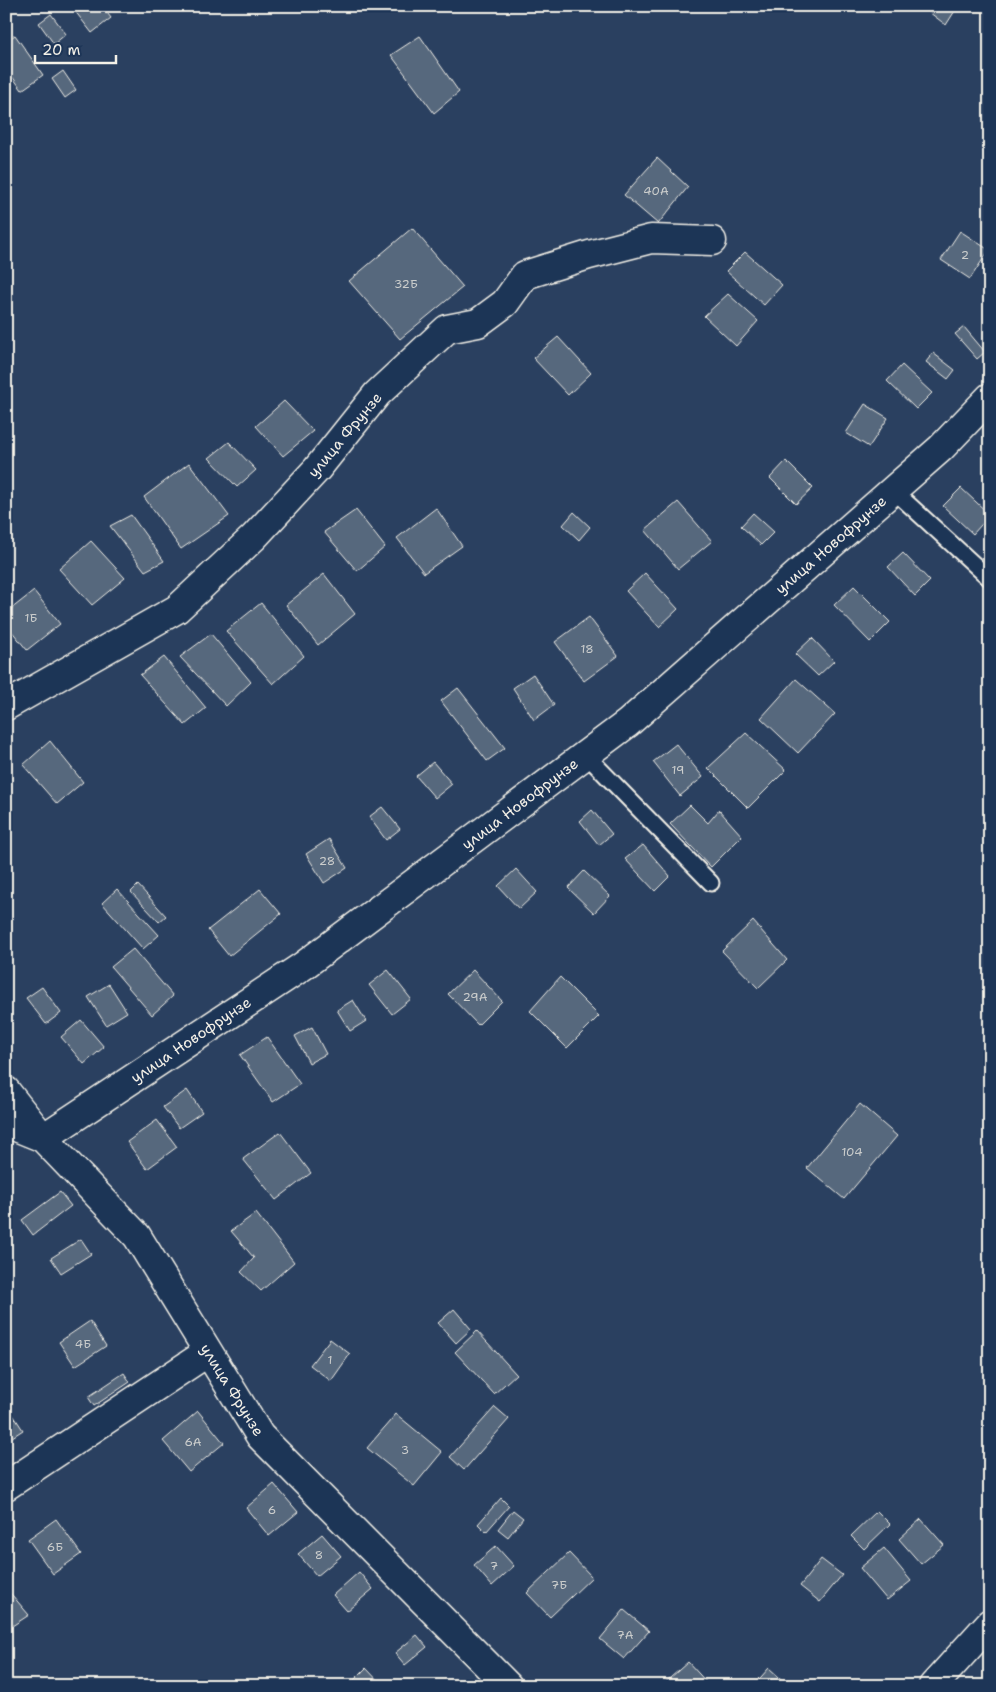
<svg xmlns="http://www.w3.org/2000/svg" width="996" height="1692" viewBox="0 0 996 1692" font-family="'Shantell Sans',sans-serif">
<rect width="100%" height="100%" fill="#2a4060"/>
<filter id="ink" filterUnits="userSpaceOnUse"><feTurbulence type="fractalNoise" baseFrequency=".02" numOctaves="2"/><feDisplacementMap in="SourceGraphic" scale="10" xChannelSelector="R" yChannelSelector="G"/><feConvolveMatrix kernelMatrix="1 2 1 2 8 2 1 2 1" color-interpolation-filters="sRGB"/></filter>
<g filter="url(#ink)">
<path fill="#56677d" stroke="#f4f1e8" d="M71,6H102L111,18L92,33Z
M921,6H958L946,25Z
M51,14L66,34L54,44L39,23Z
M15,35L43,75L22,90L6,68V41Z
M420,36L459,92L434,113L391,55Z
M63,71L76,90L65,98L52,79Z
M657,158L688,187L658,224L624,195Z
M412,228L463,287L400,339L349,281Z
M960,231L989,250L970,279L941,260Z
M745,252L782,285L764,305L726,271Z
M728,294L758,321L736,346L704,316Z
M964,327L985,352L977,359L955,334Z
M558,337L591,373L568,395L533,358Z
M933,353L955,370L948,379L926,362Z
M902,365L932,393L916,409L887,381Z
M284,401L313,431L283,456L256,426Z
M865,404L888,418L869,447L846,433Z
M229,442L256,470L237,487L209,458Z
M786,461L813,488L796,504L770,478Z
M189,463L229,516L181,549L144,497Z
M961,488L990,515L973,534L943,506Z
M678,502L712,541L678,569L645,530Z
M436,508L462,546L424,573L397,538Z
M356,510L385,547L357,571L324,532Z
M574,512L590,527L579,540L563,525Z
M753,513L774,532L761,545L741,526Z
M131,515L164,561L145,571L110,526Z
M91,541L125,578L92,605L59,569Z
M903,553L930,581L915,596L888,567Z
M645,573L678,609L659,627L626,591Z
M324,574L355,614L318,645L286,605Z
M854,586L890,622L870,642L834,605Z
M34,591L60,624L27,650L6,624V613Z
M261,603L304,656L273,684L226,631Z
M589,617L618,656L584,681L555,642Z
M211,634L251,682L226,706L180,657Z
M812,638L834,661L818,676L795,654Z
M164,657L206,708L185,725L140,675Z
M533,674L554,705L534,720L513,688Z
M796,679L835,714L798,753L761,718Z
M458,688L505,748L487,761L441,701Z
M746,733L786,770L748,808L708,768Z
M50,741L83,782L57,804L23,765Z
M676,744L703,777L680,796L653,762Z
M433,762L452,784L435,798L416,776Z
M690,805L708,823L719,810L742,836L711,867L670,824Z
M382,807L400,829L386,840L369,817Z
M592,810L612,834L599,845L580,821Z
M329,839L347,868L324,883L306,854Z
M643,845L670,876L655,891L625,859Z
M516,869L537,892L519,909L498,886Z
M584,871L610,896L594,913L568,888Z
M138,885L166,916L159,922L131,892Z
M117,889L159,935L143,949L102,903Z
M260,889L281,914L229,956L208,930Z
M753,921L787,960L758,988L722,951Z
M133,949L173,996L152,1015L111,967Z
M388,970L411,999L392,1014L369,985Z
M473,970L502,1001L478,1025L448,994Z
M560,977L599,1016L567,1048L530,1011Z
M109,984L127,1012L106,1025L88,997Z
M42,987L61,1013L46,1024L26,998Z
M353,1000L366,1021L350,1031L337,1010Z
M81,1020L104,1047L84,1064L61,1037Z
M312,1027L326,1054L309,1063L295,1036Z
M267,1037L300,1084L273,1102L240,1055Z
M187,1090L202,1112L179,1128L163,1107Z
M860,1104L897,1136L844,1199L807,1168Z
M157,1120L177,1147L147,1169L127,1142Z
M280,1132L311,1173L276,1200L243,1159Z
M60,1192L71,1206L33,1235L22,1220Z
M256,1213L294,1262L261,1291L241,1272L254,1258L231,1231Z
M81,1239L91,1254L61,1273L51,1258Z
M454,1309L471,1329L456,1343L438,1323Z
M90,1321L106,1346L75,1366L59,1342Z
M477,1331L516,1374L494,1394L455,1352Z
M330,1339L350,1354L331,1381L310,1365Z
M124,1373L130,1382L94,1406L88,1397Z
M6,1404L23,1430L6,1441Z
M495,1407L509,1419L464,1470L450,1457Z
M198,1411L224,1443L189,1472L163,1441Z
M396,1414L442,1452L414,1486L367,1448Z
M990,1457V1471L983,1466Z
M274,1484L298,1512L269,1536L246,1508Z
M501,1498L509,1506L486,1532L478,1524Z
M513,1510L523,1518L508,1537L498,1529Z
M877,1511L890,1524L864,1549L851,1536Z
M56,1519L81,1554L53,1574L28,1539Z
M921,1519L944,1545L921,1564L899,1539Z
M322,1534L341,1556L317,1576L298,1554Z
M496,1546L514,1566L492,1586L474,1565Z
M884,1548L911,1581L887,1600L860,1568Z
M569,1553L592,1577L550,1617L527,1593Z
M821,1559L842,1575L820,1602L800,1586Z
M359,1572L373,1589L347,1611L333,1595Z
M6,1588L29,1615L6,1630Z
M624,1610L649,1631L624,1659L600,1639Z
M417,1635L427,1647L405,1665L395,1653Z
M688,1662L710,1686H661Z
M366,1668L383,1686H348Z
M769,1668L789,1686H753Z"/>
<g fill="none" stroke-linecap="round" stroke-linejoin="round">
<g stroke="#f4f1e8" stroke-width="19">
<path id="service" d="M893,490L990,579
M586,755L711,883"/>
</g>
<g stroke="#f4f1e8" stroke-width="31">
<path id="minor" d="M6,706L177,609L254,537L317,469L377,394L447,329L478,323L505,303L525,275L589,255L651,239L712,241
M6,1091L43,1138L137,1236L260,1436L508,1686
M6,1123L43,1138L303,966L628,723L941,448L990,397
M6,1486L208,1352
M933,1686L990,1623"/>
</g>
<use href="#service" stroke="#1d3557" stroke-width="15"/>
<use href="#minor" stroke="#1d3557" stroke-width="28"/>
</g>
</g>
<g text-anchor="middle" stroke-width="4" stroke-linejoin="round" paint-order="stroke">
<g font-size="12" fill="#cccecd">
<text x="656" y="195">40А</text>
<text x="965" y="259">2</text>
<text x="406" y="288">32Б</text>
<text x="31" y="622">1Б</text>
<text x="587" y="653">18</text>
<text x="678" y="774">19</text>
<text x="327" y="865">28</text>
<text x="475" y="1001">29А</text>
<text x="852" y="1156">104</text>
<text x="83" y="1348">4Б</text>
<text x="330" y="1364">1</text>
<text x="193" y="1446">6А</text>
<text x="405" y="1454">3</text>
<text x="272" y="1514">6</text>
<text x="55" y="1551">6Б</text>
<text x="319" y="1559">8</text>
<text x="494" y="1570">7</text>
<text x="559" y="1589">7Б</text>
<text x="625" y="1639">7А</text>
</g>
<g font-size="15" fill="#f4f1e8" stroke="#1d3557">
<text transform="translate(345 435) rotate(-50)" y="5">улица Фрунзе</text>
<text transform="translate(831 545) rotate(-41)" y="5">улица Новофрунзе</text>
<text transform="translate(520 804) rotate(-37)" y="5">улица Новофрунзе</text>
<text transform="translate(191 1040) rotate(-34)" y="5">улица Новофрунзе</text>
<text transform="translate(232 1390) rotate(58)" y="5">улица Фрунзе</text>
</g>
</g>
<rect width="996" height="1692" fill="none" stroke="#1d3557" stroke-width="25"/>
<rect x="12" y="12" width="971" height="1667" fill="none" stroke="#f4f1e8" stroke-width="2" filter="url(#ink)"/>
<path d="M35 55v8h81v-8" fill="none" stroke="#f4f1e8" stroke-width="2.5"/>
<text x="42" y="55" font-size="15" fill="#f4f1e8" stroke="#1d3557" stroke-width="4" paint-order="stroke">20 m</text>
</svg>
